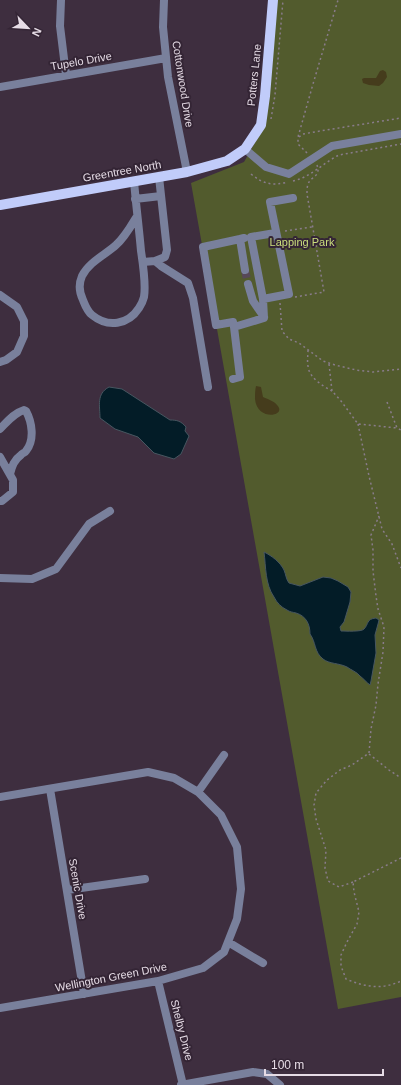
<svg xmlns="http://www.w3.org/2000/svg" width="401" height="1085" viewBox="0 0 401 1085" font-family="Helvetica,sans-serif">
<rect width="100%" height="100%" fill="#3e2e3f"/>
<path fill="#525b2d" d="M277,0H401V997L338,1009L191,183L244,162L261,132Z"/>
<path fill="#453c1c" d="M383,70L386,72L387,77L383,83L379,86L369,85L363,83L362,79L364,78H376L380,71Z
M256,386L261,387L263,397C267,399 274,401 277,405C288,416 257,422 255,399C255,395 255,390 256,386Z"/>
<path fill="#031c27" stroke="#475660" d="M109,387L122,389L170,420C177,420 181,421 186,427L185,431L189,436L181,454L174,459L154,453L138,437L115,429L100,418C100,406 96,394 109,387Z
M264,552C272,556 280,562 284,570C286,575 286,579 289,583L300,586L323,577L331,578L338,581L348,587L351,592L350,602L344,622L340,627L341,631C345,631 362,632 364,629C369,624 366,619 376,618L379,620L378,624L375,635L376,653L371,681L370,685C366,682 364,679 360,676C357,672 351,670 347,667C339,663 329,664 323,659C314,652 316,642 310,634C310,624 306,616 296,613C292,612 290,612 287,610C281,607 277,603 274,597C265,584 266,567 264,552Z"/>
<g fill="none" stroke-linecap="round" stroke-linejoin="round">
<path stroke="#574858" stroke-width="8" stroke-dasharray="8 4" stroke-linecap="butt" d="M245,270L248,284"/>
<path stroke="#897c8a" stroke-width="1.5" stroke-dasharray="2 3" stroke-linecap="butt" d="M271,119L275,95L283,0
M299,137L303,134L320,131L401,118
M307,153L298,144V137L313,84L338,0
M251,174C263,184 272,186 288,182
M293,181C311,177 323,163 339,155L401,144
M285,231L312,227
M295,297L324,292L307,194C307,191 307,187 308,184C312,175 321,177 317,165
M280,303L282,331L289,339L299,343L323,361L335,365L356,370L373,372L401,369
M308,350C308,356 307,361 308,366C309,378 323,386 332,391
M329,364L332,391L341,401L358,424L397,428
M387,402L397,428L401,430
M358,424L369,476L382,529L392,544L401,568
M369,753L371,729L376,705L378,684L383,652L384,627L378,609L376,596L373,571V550L371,535L379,516
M369,754L389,770L401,778
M401,858L353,882L354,892L359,912L357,924L347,942L341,955V966L346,979C365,987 382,990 401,981
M353,882L339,887L328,881L325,868L326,850L316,819L314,805L316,793L327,780L340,770L352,765L369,753"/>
<path stroke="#79809c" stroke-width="8" d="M61,0L60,26L66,75
M164,0L163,27L168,77L187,172
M0,87L166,58
M245,149L266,167L289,174L332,146L401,134
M134,181C136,205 139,228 141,251C143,264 146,285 144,297C143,301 141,305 139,308C128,325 108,328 92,315C87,311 85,305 83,300C79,292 79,283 82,276C89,262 105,255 116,245C125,237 131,226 137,216
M135,199L161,196
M275,233L251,237L263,299L289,294L270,202L293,198
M244,238L240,239L245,270
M155,261L161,266L188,283L193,298L208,387
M143,262L155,261L165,257L167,250L159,177
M248,284L253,301L264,317
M0,295L17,307L24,321V336L17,352L6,360L0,362
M234,327L264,318L263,299
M233,379L240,377L234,327L233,322L216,325L203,247L240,239
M0,429C7,422 14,413 24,410L26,411C32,422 35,440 26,451C25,453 22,453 21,455C14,460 12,466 10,474
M0,457L13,480V492L2,501H0
M0,578L32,579L56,569L89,524L110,511
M50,789L84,994
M198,792L224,755
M0,797L148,772L174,778L198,792L221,815L237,847L241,889L237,919L224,952L203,968L158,981L0,1008
M67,890L145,879
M228,942L263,963
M158,981L183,1085
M181,1085L253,1072L267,1074L280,1085"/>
<path stroke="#c1ccfa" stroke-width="10" d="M0,205L187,172L227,161L245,149L261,125L265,96L273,0"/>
</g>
<g text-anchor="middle" stroke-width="4" stroke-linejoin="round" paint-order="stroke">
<g font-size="11" fill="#e6dce6" stroke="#342535">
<text transform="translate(81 61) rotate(-10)" y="4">Tupelo Drive</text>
<text transform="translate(254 75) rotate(-84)" y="4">Potters Lane</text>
<text transform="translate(183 84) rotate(81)" y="4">Cottonwood Drive</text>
<text transform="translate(122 171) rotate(-10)" y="4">Greentree North</text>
<text transform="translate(78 889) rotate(80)" y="4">Scenic Drive</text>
<text transform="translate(111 977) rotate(-11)" y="4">Wellington Green Drive</text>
<text transform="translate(182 1030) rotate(76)" y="4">Shelby Drive</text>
</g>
<g font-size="11" fill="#cbdf7d" stroke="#342535">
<text x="302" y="246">Lapping Park</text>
</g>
</g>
<g transform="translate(28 28) rotate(115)" stroke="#342535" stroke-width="3" paint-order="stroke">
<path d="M0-3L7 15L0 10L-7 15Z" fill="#e6dce6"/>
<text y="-6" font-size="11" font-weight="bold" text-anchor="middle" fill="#e6dce6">N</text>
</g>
<path d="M265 1069v6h118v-6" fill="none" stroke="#e6dce6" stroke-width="2"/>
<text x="271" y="1069" font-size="12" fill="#e6dce6" stroke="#342535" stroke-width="3" paint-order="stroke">100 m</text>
</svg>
